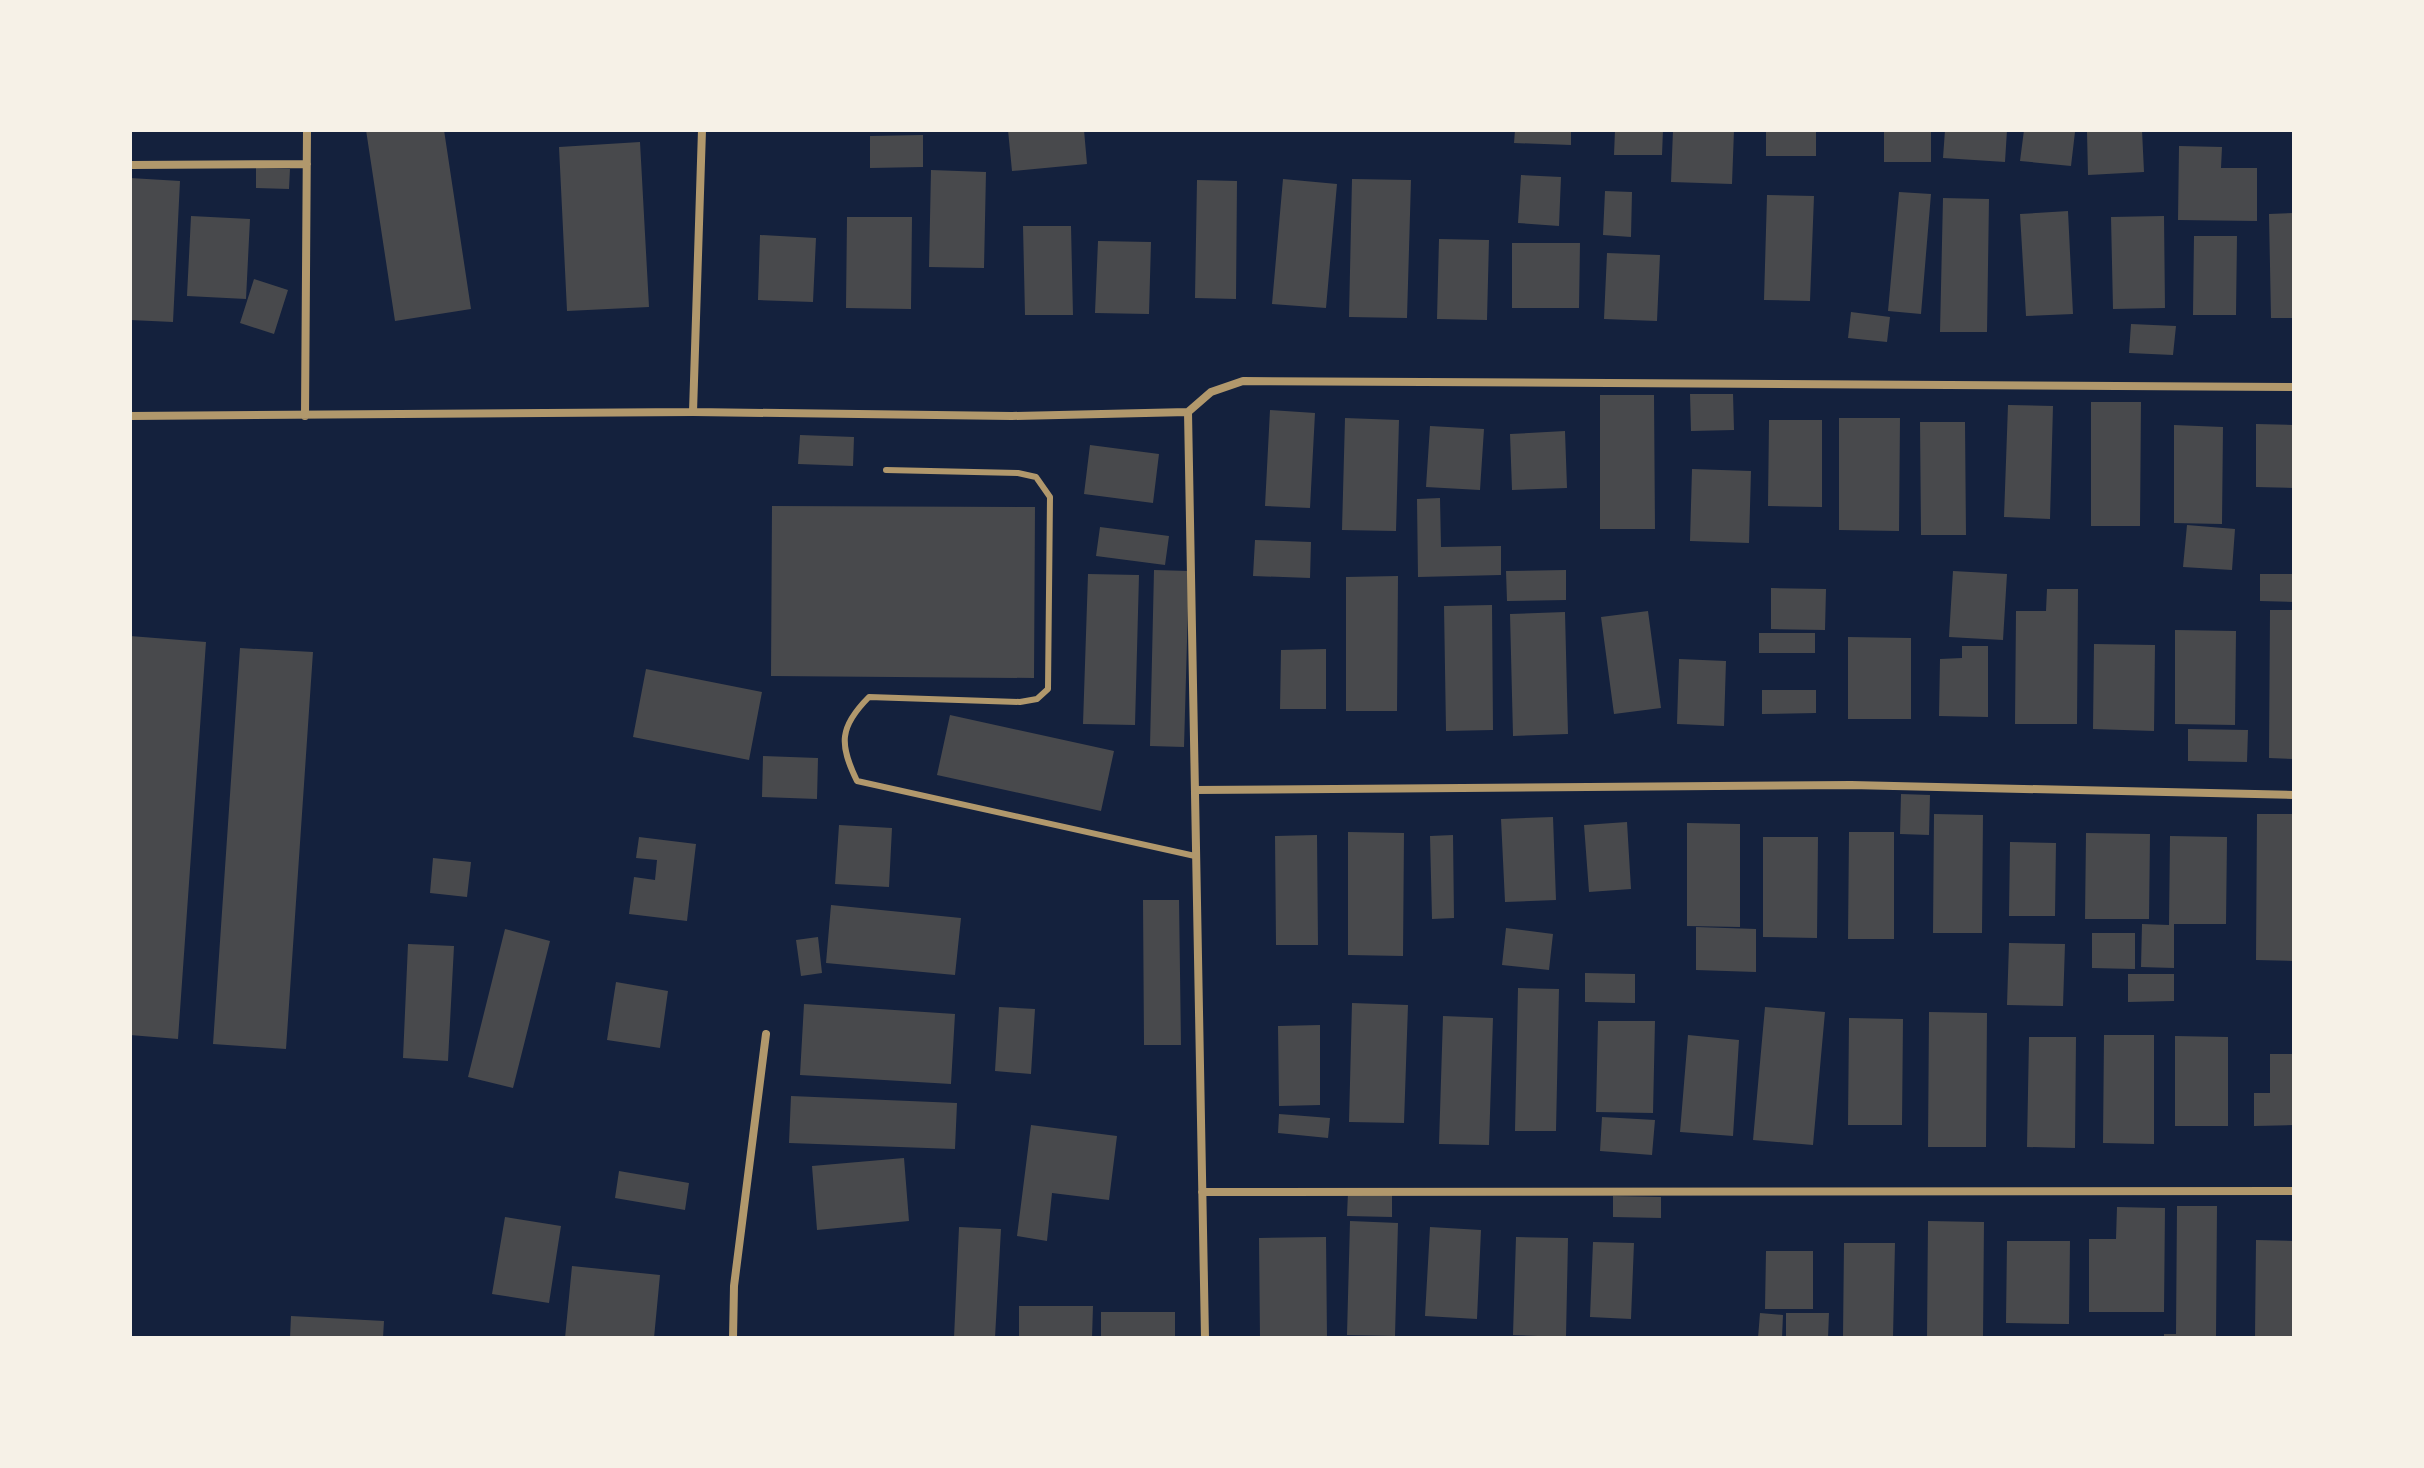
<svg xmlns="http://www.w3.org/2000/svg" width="2424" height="1468" viewBox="0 0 2424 1468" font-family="Inter,sans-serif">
<rect width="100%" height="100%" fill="#14213d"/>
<path fill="#48494c" d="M366,130H444L471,309L395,321Z
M1008,130H1084L1087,164L1012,171Z
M1515,130H1571V145L1514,143Z
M1615,130H1663L1662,155H1614Z
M1673,130H1734L1732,184L1671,182Z
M1766,130H1816V156H1766Z
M1884,130H1931V162H1884Z
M1945,130H2007L2005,162L1943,158Z
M2024,130L2075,132L2071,166L2020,161Z
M2142,130L2144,172L2088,175L2087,132Z
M923,135V167L870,168V136Z
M640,142L649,307L567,311L559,147Z
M2179,146L2222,147L2221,168H2257V221L2178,220Z
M256,168L290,169L289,189L256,188Z
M931,170L986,172L984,268L929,267Z
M1521,175L1561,177L1559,226L1518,223Z
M130,178L180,181L173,322L130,320Z
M1283,179L1337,184L1326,308L1272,304Z
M1352,179L1411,180L1407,318L1349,317Z
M1197,180L1237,181L1236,299L1195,298Z
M1605,191L1632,192L1631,237L1603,235Z
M1899,192L1931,194L1921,314L1888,311Z
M1767,195L1814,196L1810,301L1764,300Z
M1943,198L1989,199L1987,332H1940Z
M2068,211L2073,314L2026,316L2020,214Z
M2294,213V318H2271L2269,214Z
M191,216L250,219L246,299L187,296Z
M2164,216L2165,308L2113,309L2111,217Z
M847,217H912L911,309L846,308Z
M1023,226H1071L1073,315H1025Z
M760,235L816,238L813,302L758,300Z
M2194,236H2237L2236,315H2193Z
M1439,239L1489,240L1487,320L1437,319Z
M1098,241L1151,242L1149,314L1095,313Z
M1512,243H1580L1579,308H1512Z
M1607,253L1660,255L1657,321L1604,319Z
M254,279L288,290L274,334L240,323Z
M1851,312L1890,317L1887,342L1848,338Z
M2131,324L2176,326L2173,355L2129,353Z
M1690,394H1733L1734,430L1691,431Z
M1600,395H1654L1655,529H1600Z
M2091,402H2141L2140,526H2091Z
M2008,405L2053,406L2050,519L2004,517Z
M1270,410L1315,413L1310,508L1265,506Z
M1345,418L1399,420L1396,531L1342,530Z
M1839,418H1900L1899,531L1839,530Z
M1769,420H1822V507L1768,506Z
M1920,422H1965L1966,535H1921Z
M2256,424L2294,425V488L2256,487Z
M2174,425L2223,427L2222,524L2174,523Z
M1430,426L1484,429L1480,490L1426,487Z
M1565,431L1567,488L1512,490L1510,434Z
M800,435L854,437L853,466L798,464Z
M1090,445L1159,454L1153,503L1084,494Z
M1692,469L1751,471L1749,543L1690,541Z
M1440,498L1441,547L1501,546V575L1418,577L1417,499Z
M772,506L1035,507L1034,678L771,676Z
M2187,525L2235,529L2232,570L2183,567Z
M1100,527L1169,536L1165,565L1096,556Z
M1255,540L1311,542L1310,578L1253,576Z
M1154,570L1189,571L1184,747L1150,746Z
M1566,570V600L1507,601L1506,571Z
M1953,571L2007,574L2003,640L1949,637Z
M1088,574L1139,575L1135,725L1083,724Z
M2260,574H2294V602L2260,601Z
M1398,576L1397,711H1346V577Z
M1771,588L1826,589L1825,630L1771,629Z
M2047,589H2078L2077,724H2015L2016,611H2046Z
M1492,605L1493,730L1446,731L1444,606Z
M2270,610H2294V759L2269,758Z
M1648,611L1661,708L1614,714L1601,617Z
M1565,612L1568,734L1513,736L1510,614Z
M2175,630L2236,631L2235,725L2175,724Z
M1759,633H1815V653H1759Z
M130,636L206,642L178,1039L130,1035Z
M1848,637L1911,638V719H1848Z
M2094,644L2155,645L2154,731L2093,729Z
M1962,646H1988V717L1939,716L1940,659L1962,658Z
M240,648L313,652L286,1049L213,1044Z
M1326,649V709H1280L1281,650Z
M1679,659L1726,661L1724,726L1677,724Z
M646,669L762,692L749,760L633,737Z
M1762,690H1816V713L1762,714Z
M950,715L1114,751L1101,811L937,775Z
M2188,729L2248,730L2247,762L2188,761Z
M763,756L818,758L817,799L762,797Z
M1901,794L1930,795L1929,835L1900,834Z
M1934,814L1983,815L1982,933H1933Z
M2257,814H2294V961L2256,960Z
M1553,817L1556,900L1505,902L1501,819Z
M1627,822L1631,889L1589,892L1584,825Z
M1687,823L1740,824V927L1687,926Z
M839,825L892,828L889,887L835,884Z
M1348,832L1404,833L1403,956L1348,955Z
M1849,832H1894V939H1848Z
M2086,833L2150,834L2149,919H2085Z
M1317,835L1318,945H1276L1275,836Z
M1453,835L1454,918L1432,919L1430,836Z
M2170,836L2227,837L2226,924H2174V968L2141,967L2142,924L2169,925Z
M639,837L696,844L687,921L629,914L634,877L655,880L657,860L636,858Z
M1763,837H1818L1817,938L1763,937Z
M2010,842L2056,843L2055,916H2009Z
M433,858L471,862L467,897L430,893Z
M1143,900H1179L1181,1045H1144Z
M831,905L961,918L955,975L826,963Z
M1696,927L1756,929V972L1696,970Z
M1506,928L1553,934L1549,970L1502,965Z
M505,929L550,941L513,1088L468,1077Z
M2092,933H2135V969L2092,968Z
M818,937L822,973L801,976L796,940Z
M2009,943L2065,944L2063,1006L2007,1005Z
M408,944L454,946L448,1061L403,1058Z
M1585,973L1635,974V1003L1585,1002Z
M2128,974H2174V1001L2128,1002Z
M616,982L668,991L660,1048L607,1040Z
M1518,988L1559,989L1556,1131H1515Z
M1352,1003L1408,1005L1404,1123L1349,1122Z
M804,1004L955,1014L951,1084L800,1075Z
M999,1007L1035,1009L1031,1074L995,1071Z
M1765,1007L1825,1012L1813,1145L1753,1140Z
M1929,1012L1987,1013L1986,1147H1928Z
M1443,1016L1493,1018L1489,1145L1439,1144Z
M1849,1018L1903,1019L1902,1125H1848Z
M1598,1021H1655L1653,1113L1596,1112Z
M1320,1025V1105L1279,1106L1278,1026Z
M1688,1035L1739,1040L1733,1136L1680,1132Z
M2104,1035H2154V1144L2103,1143Z
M2175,1036L2228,1037V1126H2175Z
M2029,1037H2076L2075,1148L2027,1147Z
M2270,1054H2294V1125L2254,1126V1093H2270Z
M791,1096L957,1103L955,1149L789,1143Z
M1279,1114L1330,1118L1328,1138L1278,1133Z
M1602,1117L1655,1120L1652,1155L1600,1151Z
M1031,1125L1117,1136L1109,1200L1052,1193L1047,1241L1017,1236Z
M904,1158L909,1221L817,1230L812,1166Z
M619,1171L689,1183L685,1210L615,1198Z
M1348,1192L1392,1193V1217L1347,1216Z
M1613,1196L1661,1197V1218L1613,1217Z
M2177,1206H2217L2216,1338H2164V1334H2176Z
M2117,1207L2165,1208L2164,1312H2089V1239H2116Z
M505,1217L561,1226L549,1303L492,1294Z
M1350,1221L1398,1223L1395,1336L1347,1335Z
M1928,1221L1984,1222L1983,1338H1927Z
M959,1227L1001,1229L995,1338H954Z
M1430,1227L1481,1230L1477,1319L1425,1316Z
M1326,1237L1327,1338H1260L1259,1238Z
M1516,1237L1568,1238L1566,1337L1513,1335Z
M2256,1240L2294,1241V1338H2255Z
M2007,1241H2070L2069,1324L2006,1323Z
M1593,1242L1634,1243L1631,1319L1590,1317Z
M1844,1243H1895L1893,1338L1843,1337Z
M1766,1251H1813V1309H1765Z
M572,1266L660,1275L654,1338H565Z
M1019,1306H1093L1092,1338H1019Z
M1101,1312H1175V1338H1101Z
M1760,1313L1783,1315L1782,1338H1758Z
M1786,1313H1829L1828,1338H1786Z
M291,1316L384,1321L383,1338H290Z"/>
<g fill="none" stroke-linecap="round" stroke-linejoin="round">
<path stroke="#b1986c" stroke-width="6" d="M886,470L1018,473L1036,477L1050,497L1048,689L1037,699L1020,702L869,697C839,727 839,744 857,781L1195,856"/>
<path stroke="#b1986c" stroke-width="8" d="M130,165L307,164
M693,412L702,130
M1188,412L1211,392L1243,381L2294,387
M130,416L693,412L1012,416L1188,412L1205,1338
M305,416L307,130
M1195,790L1851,785L2294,795
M1202,1192L2294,1191
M733,1338L734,1286L766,1034"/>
</g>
<rect width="2424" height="1468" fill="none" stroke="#f6f1e7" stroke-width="264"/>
</svg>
